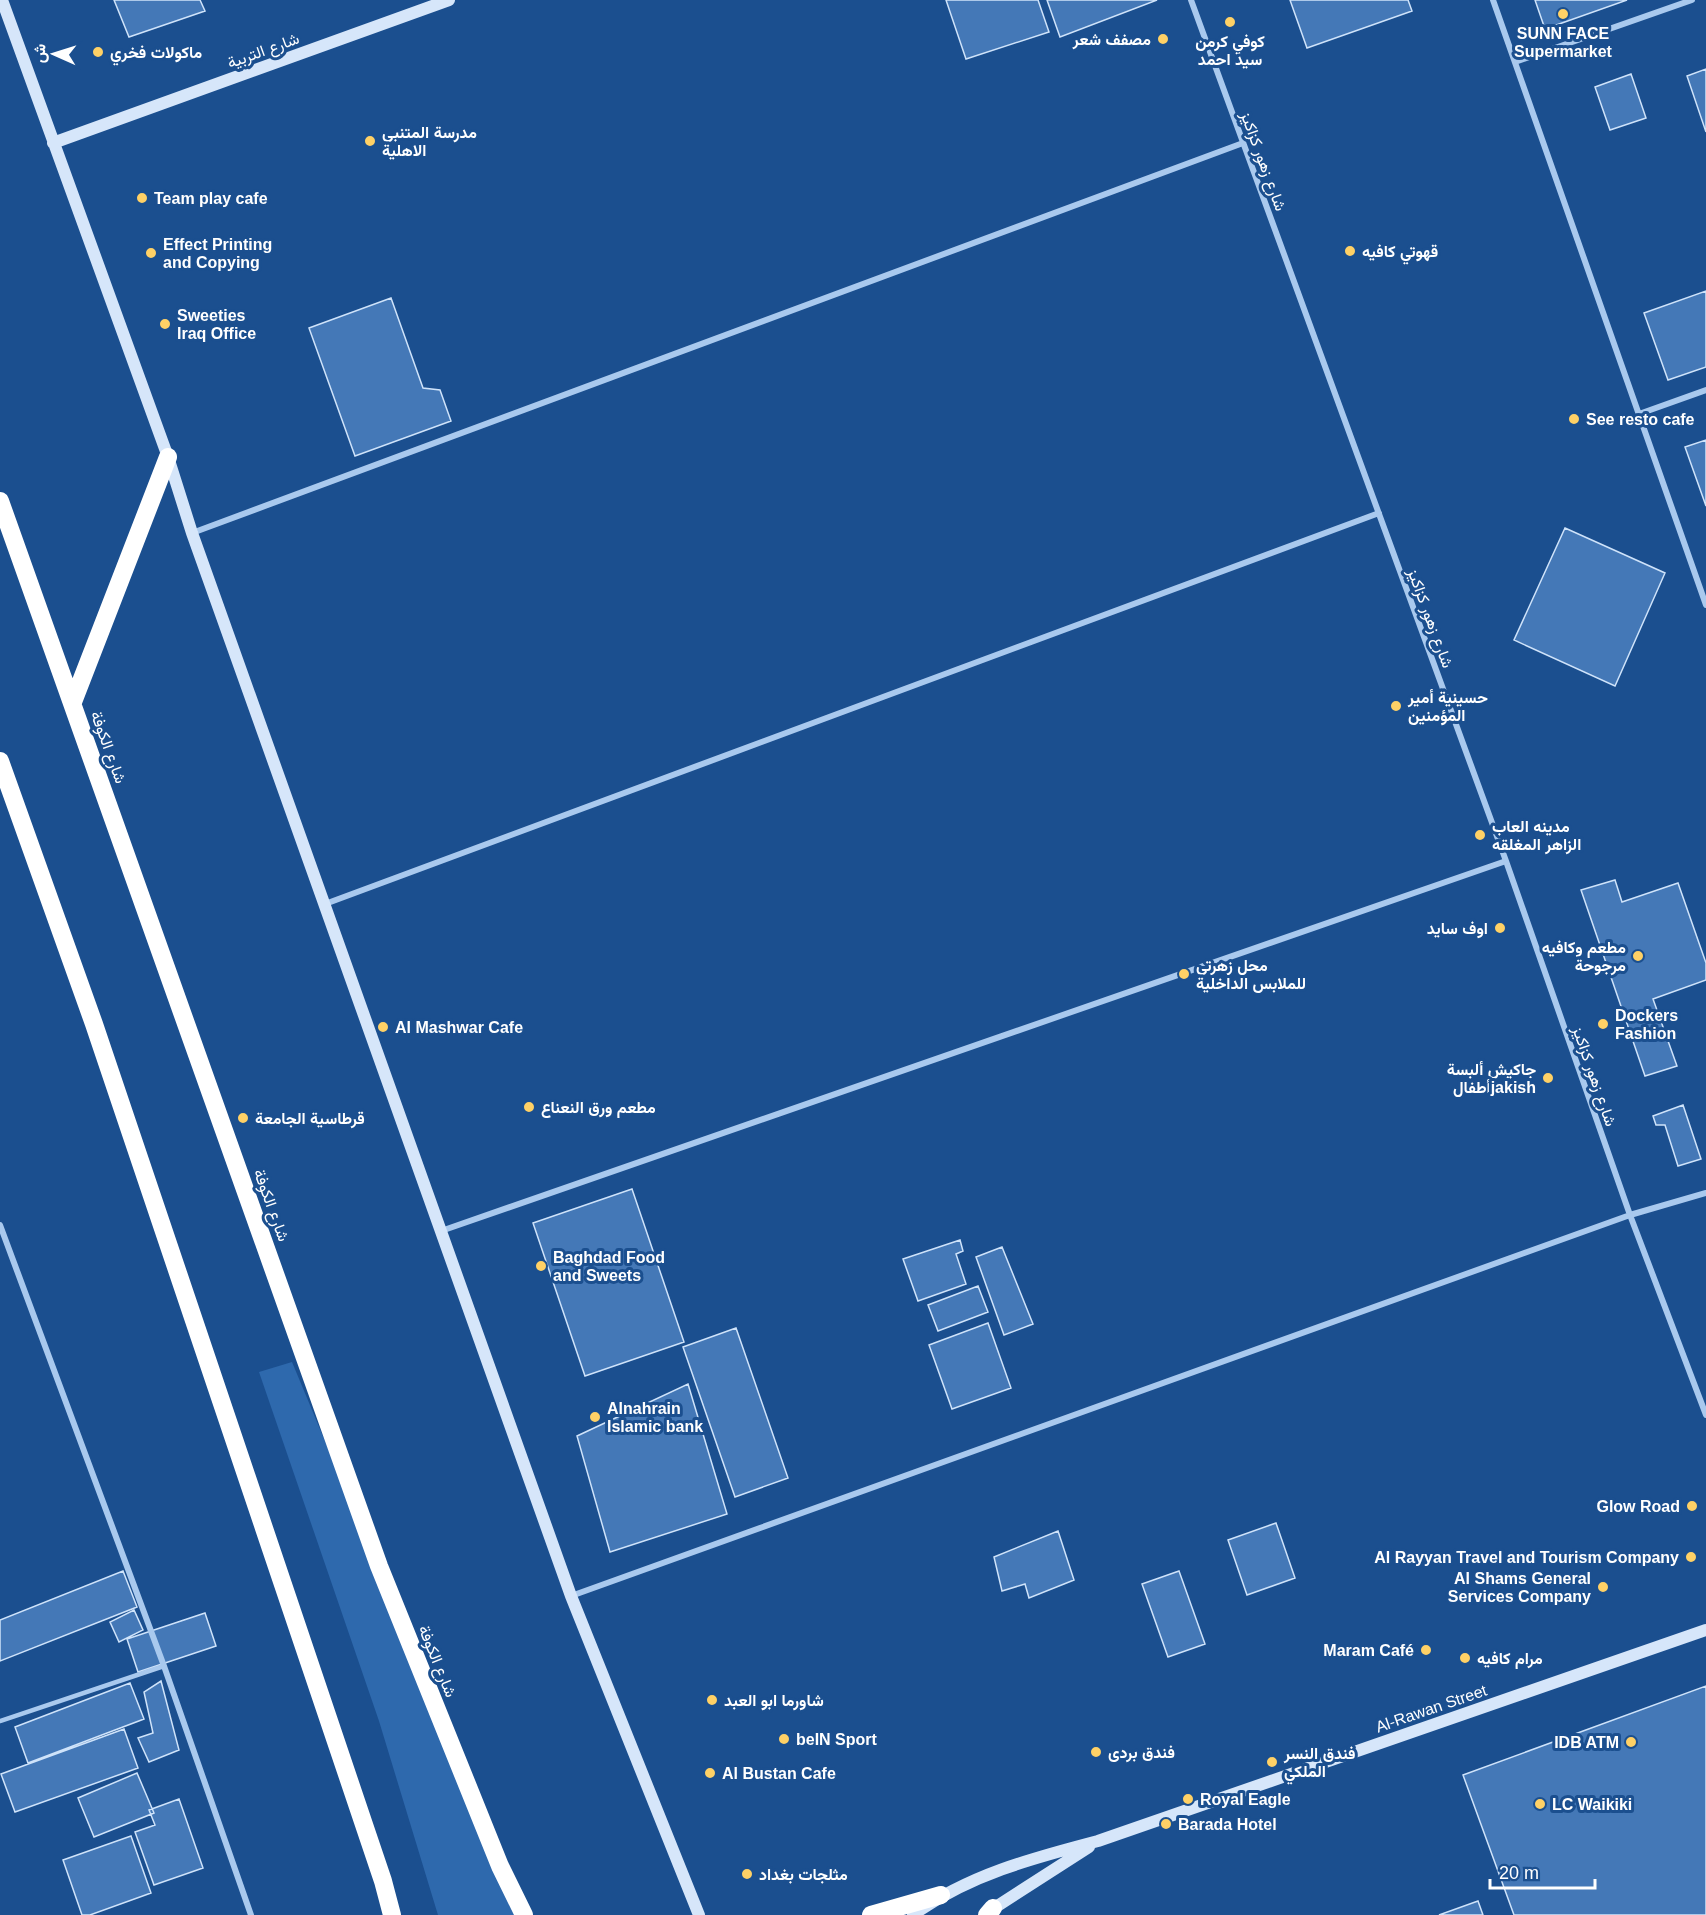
<svg xmlns="http://www.w3.org/2000/svg" width="1706" height="1915" viewBox="0 0 1706 1915" font-family="Arial,Vazirmatn,sans-serif">
<rect width="100%" height="100%" fill="#1b4f8f"/>
<path fill="#2e69ad" d="M292,1362L512,1890L527,1915H438L379,1721L259,1372Z"/>
<path fill="#4478b7" stroke="#cfe3fa" stroke-width="1.5" d="M114,0H200L205,11L129,37Z
M946,0H1038L1049,32L966,59Z
M1047,0H1157L1060,37Z
M1290,0H1408L1412,11L1307,48Z
M1535,0H1627L1545,29Z
M1706,69V132L1687,76Z
M1631,74L1646,118L1610,130L1595,87Z
M1706,291V367L1668,380L1644,313Z
M391,298L423,388L440,390L451,421L355,456L309,328Z
M1706,440V506L1685,447Z
M1565,528L1665,573L1615,686L1514,640Z
M1615,880L1622,902L1678,883L1706,963V980L1653,999L1677,1066L1645,1076L1581,890Z
M1683,1105L1701,1159L1678,1166L1665,1125H1656L1653,1116Z
M632,1189L684,1342L585,1376L533,1223Z
M960,1240L963,1251L956,1254L966,1284L918,1301L903,1259Z
M1002,1247L1033,1324L1004,1335L976,1257Z
M978,1286L988,1312L938,1331L928,1305Z
M988,1323L1011,1388L952,1409L929,1345Z
M736,1328L788,1478L735,1497L683,1347Z
M688,1384L727,1514L610,1552L577,1436Z
M1276,1523L1295,1578L1247,1595L1228,1540Z
M1058,1531L1074,1580L1029,1598L1025,1584L1002,1591L994,1557Z
M123,1571L137,1607L0,1661V1620Z
M1179,1571L1205,1644L1168,1657L1142,1584Z
M134,1610L143,1630L119,1642L110,1622Z
M205,1613L216,1646L138,1672L127,1639Z
M161,1681L179,1750L149,1762L138,1738L153,1733L144,1692Z
M130,1683L144,1719L28,1763L15,1727Z
M1706,1686V1915H1514L1463,1775Z
M124,1729L138,1768L15,1812L1,1774Z
M137,1773L154,1813L94,1837L78,1798Z
M179,1799L203,1868L154,1885L135,1832L155,1825L149,1810Z
M131,1836L151,1893L90,1915H82L63,1860Z
M1478,1901L1483,1915H1439Z"/>
<g fill="none" stroke-linecap="round" stroke-linejoin="round">
<path stroke="#a9c9ee" stroke-width="4.5" d="M0,1721L164,1666"/>
<path stroke="#a9c9ee" stroke-width="6" d="M1191,0L1506,861L1630,1215L1706,1415
M1493,0L1706,605
M1515,62L1692,0
M1639,414L1706,390
M192,533L1243,143
M325,904L1379,513
M0,1225L164,1666L251,1915
M441,1231L1506,861
M571,1596L1630,1215L1706,1193"/>
<path stroke="#d6e6fa" stroke-width="12" d="M2,0L168,457L192,533L571,1596L699,1915
M53,143L449,0
M988,1912L1089,1847
M913,1915C968,1875 1033,1858 1098,1841L1706,1630"/>
<path stroke="#fff" stroke-width="18" d="M0,501L379,1566L500,1866L524,1915
M73,702L168,457
M0,761L94,1024L383,1881L392,1915
M871,1915L941,1895
M987,1915L993,1908"/>
</g>
<g fill="#ffd166" stroke="#1b4f8f" stroke-width="2">
<circle cx="1563" cy="14" r="6"/>
<circle cx="1230" cy="22" r="6"/>
<circle cx="1163" cy="39" r="6"/>
<circle cx="98" cy="52" r="6"/>
<circle cx="370" cy="141" r="6"/>
<circle cx="142" cy="198" r="6"/>
<circle cx="1350" cy="251" r="6"/>
<circle cx="151" cy="253" r="6"/>
<circle cx="165" cy="324" r="6"/>
<circle cx="1574" cy="419" r="6"/>
<circle cx="1396" cy="706" r="6"/>
<circle cx="1480" cy="835" r="6"/>
<circle cx="1500" cy="928" r="6"/>
<circle cx="1638" cy="956" r="6"/>
<circle cx="1184" cy="974" r="6"/>
<circle cx="1603" cy="1024" r="6"/>
<circle cx="383" cy="1027" r="6"/>
<circle cx="1548" cy="1078" r="6"/>
<circle cx="529" cy="1107" r="6"/>
<circle cx="243" cy="1118" r="6"/>
<circle cx="541" cy="1266" r="6"/>
<circle cx="595" cy="1417" r="6"/>
<circle cx="1692" cy="1506" r="6"/>
<circle cx="1691" cy="1557" r="6"/>
<circle cx="1603" cy="1587" r="6"/>
<circle cx="1426" cy="1650" r="6"/>
<circle cx="1465" cy="1658" r="6"/>
<circle cx="712" cy="1700" r="6"/>
<circle cx="784" cy="1739" r="6"/>
<circle cx="1631" cy="1742" r="6"/>
<circle cx="1096" cy="1752" r="6"/>
<circle cx="1272" cy="1762" r="6"/>
<circle cx="710" cy="1773" r="6"/>
<circle cx="1188" cy="1799" r="6"/>
<circle cx="1540" cy="1804" r="6"/>
<circle cx="1166" cy="1824" r="6"/>
<circle cx="747" cy="1874" r="6"/>
</g>
<g text-anchor="middle" stroke-width="6" stroke-linejoin="round" paint-order="stroke">
<g font-size="16" font-weight="bold" fill="#fff" stroke="#1b4f8f" text-anchor="start">
<text x="1563" y="39" text-anchor="middle">SUNN FACE<tspan x="1563" dy="18">Supermarket</tspan></text>
<text x="1151" y="45" text-anchor="end">مصفف شعر</text>
<text x="1230" y="47" text-anchor="middle">كوفي كرمن<tspan x="1230" dy="18">سيد احمد</tspan></text>
<text x="110" y="58">ماكولات فخري</text>
<text x="382" y="138">مدرسة المتنبي<tspan x="382" dy="18">الاهلية</tspan></text>
<text x="154" y="204">Team play cafe</text>
<text x="163" y="250">Effect Printing<tspan x="163" dy="18">and Copying</tspan></text>
<text x="1362" y="257">قهوتي كافيه</text>
<text x="177" y="321">Sweeties<tspan x="177" dy="18">Iraq Office</tspan></text>
<text x="1586" y="425">See resto cafe</text>
<text x="1408" y="703">حسينية أمير<tspan x="1408" dy="18">المؤمنين</tspan></text>
<text x="1492" y="832">مدينه العاب<tspan x="1492" dy="18">الزاهر المغلقه</tspan></text>
<text x="1488" y="934" text-anchor="end">اوف سايد</text>
<text x="1626" y="953" text-anchor="end">مطعم وكافيه<tspan x="1626" dy="18">مرجوحة</tspan></text>
<text x="1196" y="971">محل زهرتي<tspan x="1196" dy="18">للملابس الداخلية</tspan></text>
<text x="1615" y="1021">Dockers<tspan x="1615" dy="18">Fashion</tspan></text>
<text x="395" y="1033">Al Mashwar Cafe</text>
<text x="1536" y="1075" text-anchor="end">جاكيش ألبسة<tspan x="1536" dy="18">أطفالjakish</tspan></text>
<text x="541" y="1113">مطعم ورق النعناع</text>
<text x="255" y="1124">قرطاسية الجامعة</text>
<text x="553" y="1263">Baghdad Food<tspan x="553" dy="18">and Sweets</tspan></text>
<text x="607" y="1414">Alnahrain<tspan x="607" dy="18">Islamic bank</tspan></text>
<text x="1680" y="1512" text-anchor="end">Glow Road</text>
<text x="1679" y="1563" text-anchor="end">Al Rayyan Travel and Tourism Company</text>
<text x="1591" y="1584" text-anchor="end">Al Shams General<tspan x="1591" dy="18">Services Company</tspan></text>
<text x="1414" y="1656" text-anchor="end">Maram Café</text>
<text x="1477" y="1664">مرام كافيه</text>
<text x="724" y="1706">شاورما ابو العبد</text>
<text x="796" y="1745">beIN Sport</text>
<text x="1619" y="1748" text-anchor="end">IDB ATM</text>
<text x="1108" y="1758">فندق بردى</text>
<text x="1284" y="1759">فندق النسر<tspan x="1284" dy="18">الملكي</tspan></text>
<text x="722" y="1779">Al Bustan Cafe</text>
<text x="1200" y="1805">Royal Eagle</text>
<text x="1552" y="1810">LC Waikiki</text>
<text x="1178" y="1830">Barada Hotel</text>
<text x="759" y="1880">مثلجات بغداد</text>
</g>
<g font-size="16" fill="#fff" stroke="#1b4f8f">
<text transform="translate(263 50) rotate(-20)" y="6">شارع التربية</text>
<text transform="translate(1264 161) rotate(70)" y="6">شارع زهور كزاكيز</text>
<text transform="translate(1431 618) rotate(70)" y="6">شارع زهور كزاكيز</text>
<text transform="translate(109 747) rotate(70)" y="6">شارع الكوفة</text>
<text transform="translate(1595 1076) rotate(71)" y="6">شارع زهور كزاكيز</text>
<text transform="translate(272 1205) rotate(70)" y="6">شارع الكوفة</text>
<text transform="translate(438 1661) rotate(68)" y="6">شارع الكوفة</text>
<text transform="translate(1431 1708) rotate(-19)" y="6">Al-Rawan Street</text>
</g>
</g>
<g transform="translate(54 54) rotate(273)" stroke="#1b4f8f" stroke-width="4.5" paint-order="stroke">
<path d="M0-4.5L10 22L0 15L-10 22Z" fill="#ffffff"/>
<text y="-9" font-size="16" font-weight="bold" text-anchor="middle" fill="#ffffff">ش</text>
</g>
<path d="M1490 1879v9h105v-9" fill="none" stroke="#ffffff" stroke-width="3"/>
<text x="1499" y="1879" font-size="18" fill="#ffffff" stroke="#1b4f8f" stroke-width="4.5" paint-order="stroke">20 m</text>
</svg>
